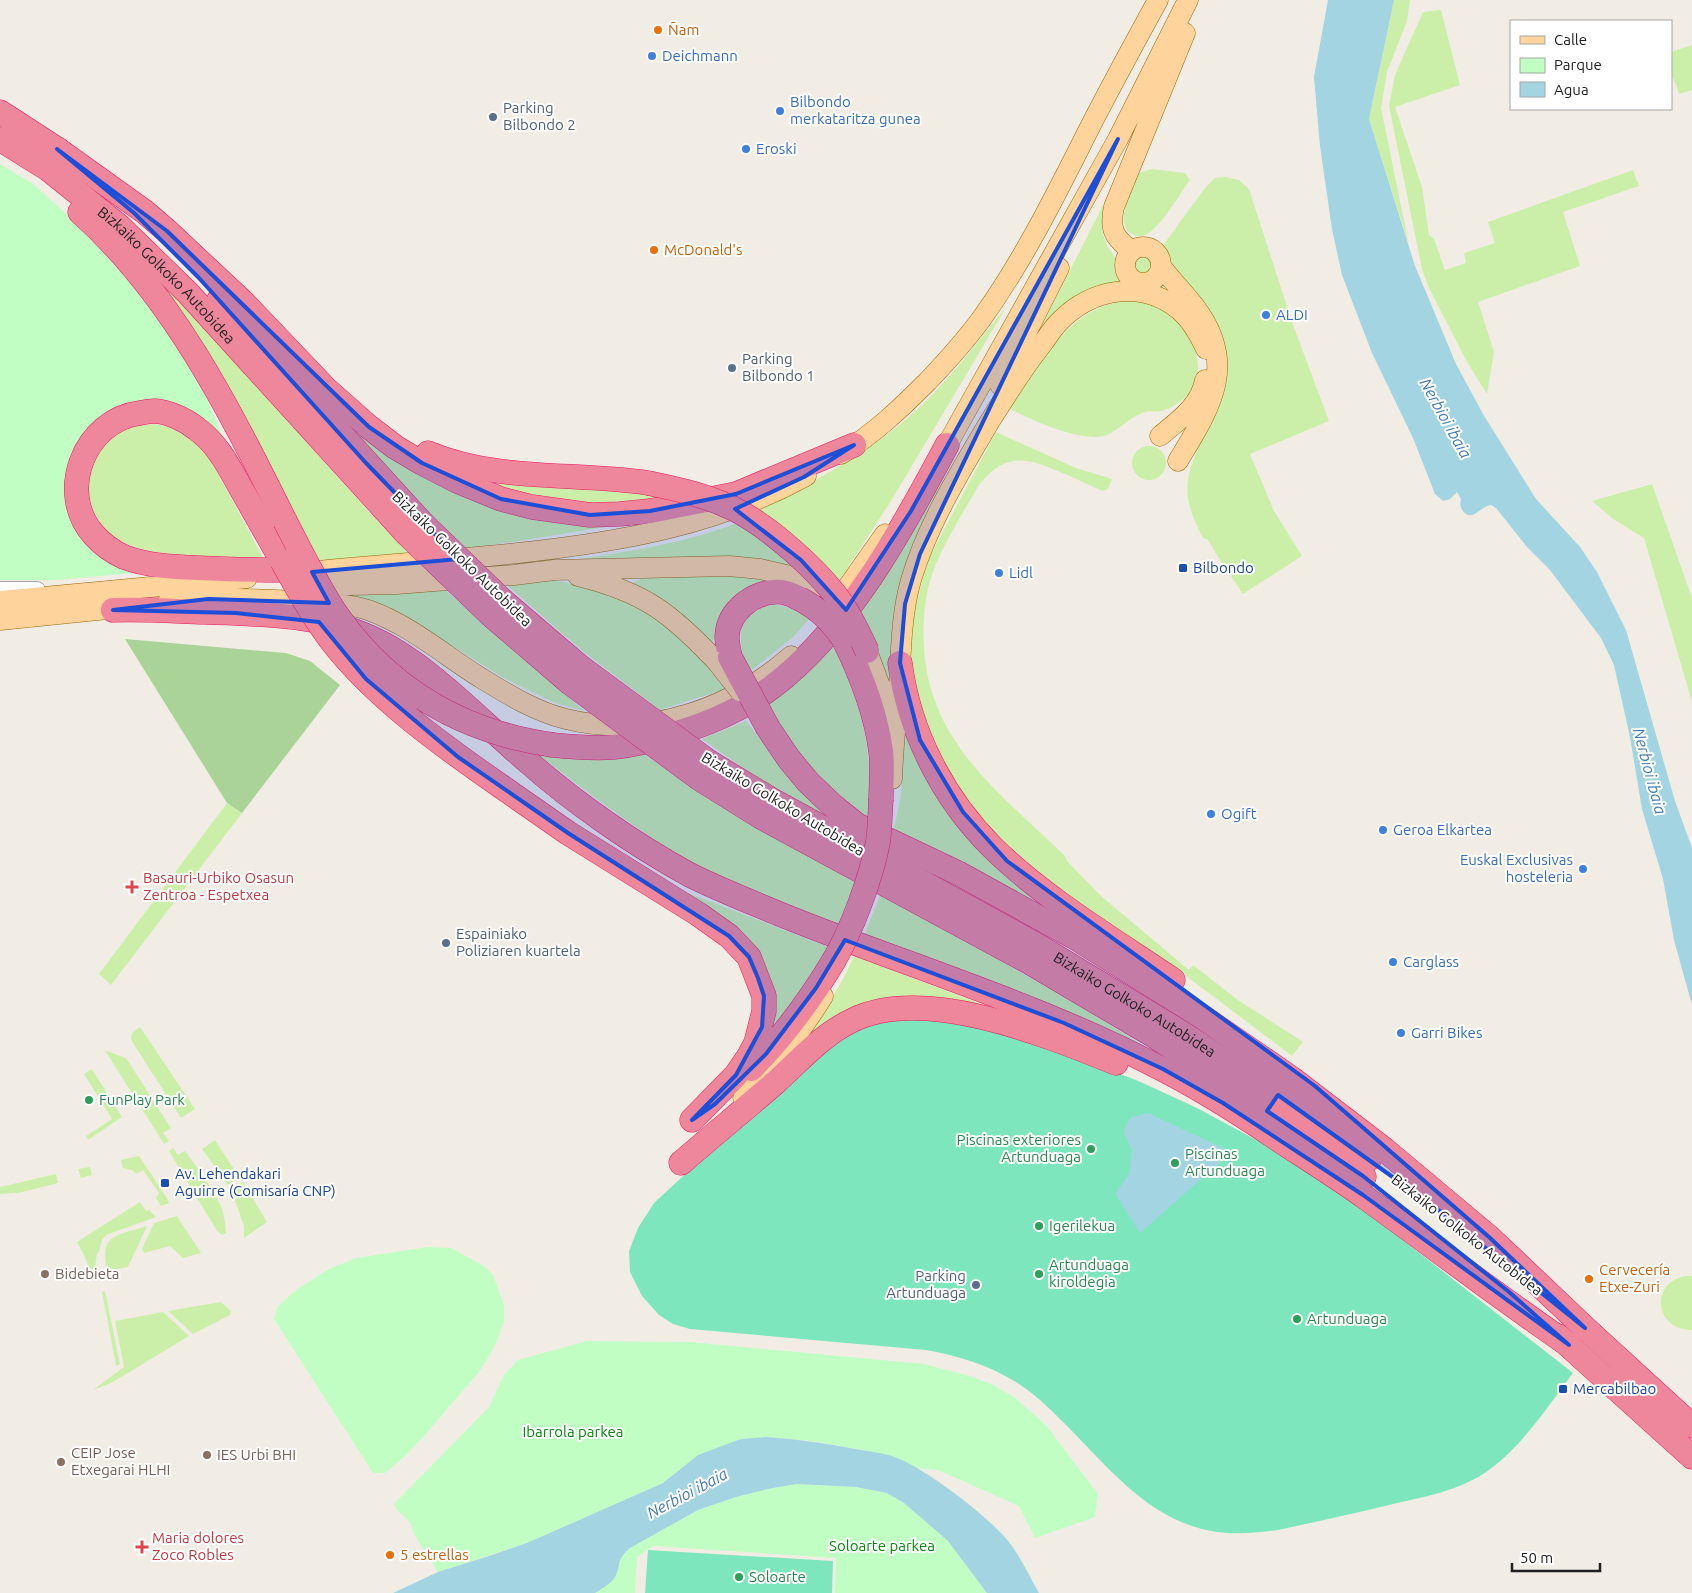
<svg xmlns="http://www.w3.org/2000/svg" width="1692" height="1593" viewBox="0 0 1692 1593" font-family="Ubuntu,sans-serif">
<rect width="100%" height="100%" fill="#f1ede5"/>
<path fill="#cbefa8" d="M1394,0H1410L1407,21L1387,72L1381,108L1409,245L1369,119Z
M1441,10L1460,85L1395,107L1422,187L1429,235L1434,239L1445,270L1466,263L1464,253L1495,243L1488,222L1633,170L1639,186L1563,212L1580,266L1478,302L1494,352L1487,394L1467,362L1428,286L1422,269L1389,106L1395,75L1423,12Z
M1692,45V90L1679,94L1671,72V52Z
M1151,169L1185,173L1190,180C1179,195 1164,222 1150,232C1145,236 1138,238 1132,234C1113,225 1132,189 1137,174Z
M1225,177L1239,180L1249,189L1292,322L1329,421L1250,454L1274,511L1302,556L1243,594L1218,557L1208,540L1203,538C1191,514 1183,497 1190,470L1221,379L1164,252V244L1205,188L1215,178Z
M1111,189C1106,205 1098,223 1105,240C1107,247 1113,253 1116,260C1119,269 1119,274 1124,282L1037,336Z
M1131 265a12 12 0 1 1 24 0a12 12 0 1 1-24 0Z
M157,279C245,368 323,465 409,554L314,562Z
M1130,300C1166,306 1194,327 1198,365C1199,379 1192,393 1181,401C1176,405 1167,410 1161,411C1154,412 1149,410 1142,413C1129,418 1120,429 1107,435C1084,444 1032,420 1010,409C1018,395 1028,381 1037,368C1062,332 1084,305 1130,300Z
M1007,306L891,501L837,584L755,512C815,481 876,450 925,402C955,373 980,338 1007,306Z
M323,398L441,481L631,523L466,549L405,489Z
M154,424L170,427L189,438L200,447L212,462L263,558C227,558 151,559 121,541C77,516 79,457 121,431C131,426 143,425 154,424Z
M996,432L1076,468L1112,479L1108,489L1102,491C1087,484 1071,476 1055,470C1023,456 1003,455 979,485C964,511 947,538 935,566C925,592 922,620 924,648C930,744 1001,794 1065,856L1067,861L1101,896L1189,970L1193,965L1238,1000L1303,1042L1292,1056L1181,972L1061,890L999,839L971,806L956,784L930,736L917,698L910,663L911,636L915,606L929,558Z
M1132 463a17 17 0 1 1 34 0a17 17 0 1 1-34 0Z
M462,471L678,495L619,503L591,504L535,496L505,488Z
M948,473L913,551L891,691L857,612L880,580Z
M1652,484L1692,598V702L1644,538L1613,519L1592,501Z
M740,522L806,575L571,560C628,552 686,543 740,522Z
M729,573L778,581L755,583L739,593L722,611L716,638L711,642L672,606L633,583L642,578Z
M547,579C580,585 614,592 643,608C650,612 656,617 662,622C687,642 706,664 725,689L660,710L584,652L502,581Z
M443,588L584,711L555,703L504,678L409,619L370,603L338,595Z
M772,605C786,605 797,611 810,618L793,637L748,673C738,642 733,614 772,605Z
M832,644C863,706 874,754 870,823L815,776L776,721L765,702Z
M905,717L931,776L1067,916L893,833L901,796Z
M746,721L785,772L844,827C793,804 748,771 702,739Z
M526,745L616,757L644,754L708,799L857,883L838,927C803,913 766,901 732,884C657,848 592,795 526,745Z
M227,803L242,813L111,985L99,974Z
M662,883L828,947L815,973L764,1044L770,995Z
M881,893L1073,1002L1154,1052L1251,1115L864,936Z
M854,956L1082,1042L786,1058C813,1025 837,996 854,956Z
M140,1027L195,1109L181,1118L133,1043L131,1038L132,1033Z
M107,1051L126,1058L171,1128L163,1133L169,1141L164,1144L106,1052Z
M92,1069L122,1117L88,1140L86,1136L112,1119L84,1074Z
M215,1140L239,1177L228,1185L202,1149Z
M173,1148L178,1155L185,1151C198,1169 213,1188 222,1209C225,1217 225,1225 226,1233L222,1235L217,1231L169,1151Z
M139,1156L167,1198L169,1203L161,1206L156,1198L159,1193L143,1170L137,1174L132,1170L123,1168L121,1160Z
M90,1167L92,1175L81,1178L78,1169Z
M56,1174L58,1183L18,1193L0,1194V1187Z
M243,1182L267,1222L244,1238V1226L231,1189Z
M140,1202L146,1211L149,1210L156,1217L106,1235L102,1240L99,1252L97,1253L94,1274L91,1275L85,1257L77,1242Z
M177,1216L201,1253L183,1258L170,1246L144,1253L142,1249L154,1223Z
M147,1226L128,1267L107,1271C99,1233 117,1236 147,1226Z
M1685,1276H1692V1330C1655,1331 1649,1283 1685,1276Z
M105,1291L120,1364L116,1366L102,1292Z
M221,1302L231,1311L230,1315L193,1334L168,1311Z
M163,1312L189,1336L113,1382L93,1390L124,1367L115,1321Z"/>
<path fill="#a9d397" d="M125,639L286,653L310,661L340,685L242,813L227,803Z"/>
<path fill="#c0fec4" d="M0,164L33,184L80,226L123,270L155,313L198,378L222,435L217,437L133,403L66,493L145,572L57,580H0Z
M428,1247L451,1248L484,1266L493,1275L504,1305V1322L494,1348L479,1372L424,1436L405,1456L385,1473H373L274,1319L278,1306L299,1288L329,1269L356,1258Z
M587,1341L690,1342L924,1364L973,1377L993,1385L1014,1397L1046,1425L1098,1494L1095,1517L1035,1538L1019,1506L938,1470L916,1468L900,1459L869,1451L812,1441L766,1437L698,1455L663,1483L527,1543L438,1572L414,1534L410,1522L397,1510L394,1504L489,1407L504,1375L518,1360Z
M796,1484L855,1487L887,1493L904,1503L948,1541L987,1593H835L836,1558L653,1546L637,1557L635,1593H595C601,1588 611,1584 615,1577C622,1564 615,1561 630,1548L698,1510L736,1497L768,1489Z"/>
<path fill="#7de6bc" d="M917,1016L987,1030L1098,1065L1143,1083L1199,1109L1260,1142L1316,1177L1386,1227L1573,1373C1548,1406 1523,1445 1489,1470C1460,1491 1423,1497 1389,1505C1352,1514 1315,1522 1278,1530C1261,1532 1245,1534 1228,1533C1158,1529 1115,1475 1070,1429C1055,1414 1040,1398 1022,1386C993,1366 959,1356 926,1350L690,1329L673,1324L659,1315L642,1296L630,1272L629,1251L638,1228L654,1203L707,1154L831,1044L874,1022Z
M648,1550L833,1561L832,1593H645Z"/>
<path fill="#a2d4e2" d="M1328,0H1394L1369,119L1415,266L1456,364L1483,414L1536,499L1580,547L1597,572L1626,630L1675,801L1692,848V1005L1674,940L1663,879L1642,809L1630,737L1614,665L1601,638L1550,570L1527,547L1496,508L1491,505C1482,505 1472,523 1463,511C1460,507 1460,504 1461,499L1457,492L1450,499L1443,501L1435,494L1413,438L1372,353L1342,275L1332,229L1320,146L1314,77Z
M1148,1113L1232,1152L1140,1233L1115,1194L1129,1174L1132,1151L1124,1133L1126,1124L1131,1117Z
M766,1437C798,1439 829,1444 861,1450C874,1452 890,1454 902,1460C932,1474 979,1510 1003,1535C1018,1551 1028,1574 1039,1593H987L948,1541L904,1503L887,1493L856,1487L796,1484L768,1489L736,1497L698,1510L630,1548C615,1561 622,1564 615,1577C611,1584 601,1589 595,1593H393L438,1572L492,1555L527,1543L663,1483L698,1455L741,1439Z"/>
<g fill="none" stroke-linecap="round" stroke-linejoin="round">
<g stroke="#a7a7a7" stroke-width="18">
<path id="tertiary" d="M0,590H37"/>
</g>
<g stroke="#9b6600" stroke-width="21">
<path id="primary" d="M1125 265a18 18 0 1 1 36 0a18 18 0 1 1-36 0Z
M1132,251C1114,238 1109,229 1114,207L1185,33
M1161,266C1171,280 1184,292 1195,307C1239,365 1210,408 1178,461
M1000,385L1059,268
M1160,436C1178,421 1201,405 1205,380
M841,454C874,434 901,408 928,381C947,361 966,340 982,318C1025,258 1057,192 1090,127C1112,84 1135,42 1158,0
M939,457L947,445L1118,139L1188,0
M298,573C371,565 445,561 518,553C619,542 715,526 806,476
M578,576C644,592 671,613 717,662
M305,586L396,584L514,575L554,570L729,566L760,569L786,575L815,588
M0,601L247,578
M168,602C215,598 261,598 308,602C328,603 349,604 368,610C410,625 444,655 481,678C507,694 536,712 566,719C646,739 731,709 791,656
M830,612L885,534
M0,620L127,607
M867,651L890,713L891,722
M892,779C893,749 896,719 899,688C901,652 901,615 911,580C928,523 960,472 990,421C1007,394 1023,368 1043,343C1048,336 1053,328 1059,322C1091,289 1140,279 1178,309C1191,319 1199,334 1206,349
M743,1098C773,1067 800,1034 823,996"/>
</g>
<g stroke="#e91862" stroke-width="25">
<g id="motorway">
<path d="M0,112L57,149L68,158"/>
<path id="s1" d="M0,139L48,169L118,225L187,292L406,533"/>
<path d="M57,149L145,212L167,231L245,304L326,389L369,427L395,447L422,463L457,481L501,499L532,507L590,515L620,514L650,511L736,494L854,445"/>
<path d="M80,212C173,295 230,411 285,521"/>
<path d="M219,300L422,523"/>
<path d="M428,453C497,482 575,472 648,483"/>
<path d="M282,561C269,538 256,515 243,492C230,469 219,445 197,429C186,420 169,412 155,411C150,411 145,412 140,413C84,420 56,493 94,535C102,544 113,552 124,557C148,566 174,567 199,568C234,570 270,570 305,570"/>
<path d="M503,601L579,666"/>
<path d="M113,610C143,609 174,611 204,612C259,614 318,614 369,637C426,662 478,719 526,760C573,802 635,845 690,875C720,890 751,902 782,915C908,966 1041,1005 1162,1069C1201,1089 1239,1113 1276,1138C1306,1158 1337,1177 1366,1198C1434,1247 1500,1298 1569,1345"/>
<path d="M491,615L569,682"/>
<path d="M843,638C861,674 876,712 881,752C883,767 881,784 881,799"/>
<path d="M730,657C729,651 727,644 727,637C728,610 755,590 782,592C788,593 795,596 800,599"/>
<path d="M900,663C909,732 943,798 992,847C1042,897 1114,940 1173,980"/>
<path d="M768,728L789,759L808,782L832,805L857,825L958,873L1074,937L1201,1016L1291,1078L1385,1150L1489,1237L1585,1328L1692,1426"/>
<path d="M553,745C573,747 594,749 614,747C635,745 657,739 677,733C710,723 744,708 772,687C848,630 903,528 947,445"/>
<path id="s2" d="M709,762L770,799L1035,944L1182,1033L1331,1130L1370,1158"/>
<path d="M700,779L761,817L1029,962L1156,1037L1250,1099L1364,1177"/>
<path d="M502,787L568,833L698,914L729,936L749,957L764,996V1011L756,1043L749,1056L736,1075L692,1120"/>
<path d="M751,1069C783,1037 810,1000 833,962"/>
<path d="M681,1163C712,1136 745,1109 776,1082C800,1060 823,1034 853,1020C925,985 1046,1035 1116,1063"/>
<path d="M1558,1336L1692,1457"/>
</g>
</g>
<use href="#tertiary" stroke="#fff" stroke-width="16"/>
<use href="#primary" stroke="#ffd39c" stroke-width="20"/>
<use href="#motorway" stroke="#ee879b" stroke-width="24"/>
<g stroke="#9b6600" stroke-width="21" stroke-linecap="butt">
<path id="primary-bridge" d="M717,662L740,691"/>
</g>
<g stroke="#e91862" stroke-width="25" stroke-linecap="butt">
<path id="motorway-bridge" d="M648,483C677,489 705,495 732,508C769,526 822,573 844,607C853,621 860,636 867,651
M285,521C301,552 316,583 335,612C388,689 461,732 553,745
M422,523L503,601
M406,533L491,615
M282,561C297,588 312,615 330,639C374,697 443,746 502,787
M800,599C819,609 831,621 843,638
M730,657L768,728
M579,666L709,762
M569,682L700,779
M833,962C852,930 871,878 878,842C880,828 880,813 881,799"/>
</g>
<use href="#primary-bridge" stroke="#ffd39c" stroke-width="20"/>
<use href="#motorway-bridge" stroke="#ee879b" stroke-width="24"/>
</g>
<path fill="#1d4ed8" fill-opacity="0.2" stroke="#1d4ed8" stroke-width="4" stroke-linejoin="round" d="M1118,139L920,554L905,604L900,663L920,740L963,812L1007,861L1315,1086L1489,1237L1585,1328L1436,1208L1278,1095L1267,1111L1363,1176L1508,1291L1569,1345L1363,1195L1223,1103L1163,1069L1064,1023L845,940L816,988L766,1054L715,1104L692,1120L736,1075L762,1027L764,996L758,978L749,957L729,936L568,833L458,757L366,679L319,622L236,613L113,610L208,599L329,603L312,572L459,559L366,463L199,278L134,213L57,149L167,231L369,427L422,463L501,499L590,515L650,511L736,494L854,445L804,477L735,509L801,560L846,610L911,511Z"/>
<g fill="#e8710a" stroke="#fff" stroke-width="2">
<circle cx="658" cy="30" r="5"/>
<circle cx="654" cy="250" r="5"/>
<circle cx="1589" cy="1279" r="5"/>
<circle cx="390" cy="1555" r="5"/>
</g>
<g fill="#3f7fe0" stroke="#fff" stroke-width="2">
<circle cx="652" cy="56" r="5"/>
<circle cx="780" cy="111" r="5"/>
<circle cx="746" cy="149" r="5"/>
<circle cx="1266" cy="315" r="5"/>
<circle cx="999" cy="573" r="5"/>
<circle cx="1211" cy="814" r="5"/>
<circle cx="1383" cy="830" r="5"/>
<circle cx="1583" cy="869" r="5"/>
<circle cx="1393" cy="962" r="5"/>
<circle cx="1401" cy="1033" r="5"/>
</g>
<g fill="#5c6f8a" stroke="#fff" stroke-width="2">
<circle cx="493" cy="117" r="5"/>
<circle cx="732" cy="368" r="5"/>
<circle cx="446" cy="943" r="5"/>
<circle cx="976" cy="1285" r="5"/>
</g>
<g fill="#1a4fb4" stroke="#fff" stroke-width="2">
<rect x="1178" y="563" width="10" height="10" rx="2.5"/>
<rect x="160" y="1178" width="10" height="10" rx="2.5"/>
<rect x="1558" y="1384" width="10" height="10" rx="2.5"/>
</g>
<g fill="#e0444e" stroke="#fff" stroke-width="2">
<path d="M129.5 879.5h5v5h5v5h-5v5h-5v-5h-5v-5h5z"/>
<path d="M139.5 1539.5h5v5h5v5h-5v5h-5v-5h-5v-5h5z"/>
</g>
<g fill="#2e9e5b" stroke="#fff" stroke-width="2">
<circle cx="89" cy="1100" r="5"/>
<circle cx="1091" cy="1149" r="5"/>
<circle cx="1175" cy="1163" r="5"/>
<circle cx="1039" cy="1226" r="5"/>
<circle cx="1039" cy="1274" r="5"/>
<circle cx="1297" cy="1319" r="5"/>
<circle cx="739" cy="1577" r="5"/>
</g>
<g fill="#8d6e63" stroke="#fff" stroke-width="2">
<circle cx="45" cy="1274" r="5"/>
<circle cx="207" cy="1455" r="5"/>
<circle cx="61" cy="1462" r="5"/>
</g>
<g text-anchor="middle" stroke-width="4" stroke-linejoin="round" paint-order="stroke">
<g font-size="15" fill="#c56008" stroke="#fff" text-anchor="start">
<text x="668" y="35">Ñam</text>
<text x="664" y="255">McDonald's</text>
<text x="1599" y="1275">Cervecería<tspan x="1599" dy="17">Etxe-Zuri</tspan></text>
<text x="400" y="1560">5 estrellas</text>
</g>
<g font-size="15" fill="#366cbe" stroke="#fff" text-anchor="start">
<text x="662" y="61">Deichmann</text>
<text x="790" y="107">Bilbondo<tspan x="790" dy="17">merkataritza gunea</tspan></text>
<text x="756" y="154">Eroski</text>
<text x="1276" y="320">ALDI</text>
<text x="1009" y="578">Lidl</text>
<text x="1221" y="819">Ogift</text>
<text x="1393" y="835">Geroa Elkartea</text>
<text x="1573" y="865" text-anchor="end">Euskal Exclusivas<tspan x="1573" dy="17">hosteleria</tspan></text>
<text x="1403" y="967">Carglass</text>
<text x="1411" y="1038">Garri Bikes</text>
</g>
<g font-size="15" fill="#4e5e75" stroke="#fff" text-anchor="start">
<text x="503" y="113">Parking<tspan x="503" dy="17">Bilbondo 2</tspan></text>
<text x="742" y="364">Parking<tspan x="742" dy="17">Bilbondo 1</tspan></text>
<text x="456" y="939">Espainiako<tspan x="456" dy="17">Poliziaren kuartela</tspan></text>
<text x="966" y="1281" text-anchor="end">Parking<tspan x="966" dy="17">Artunduaga</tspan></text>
</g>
<g font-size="15" fill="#202020" stroke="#fff">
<text dy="5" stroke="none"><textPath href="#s1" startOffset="216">Bizkaiko Golkoko Autobidea</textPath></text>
<text transform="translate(462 559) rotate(44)" y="5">Bizkaiko Golkoko Autobidea</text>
<text transform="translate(783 804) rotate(31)" y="5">Bizkaiko Golkoko Autobidea</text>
<text dy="5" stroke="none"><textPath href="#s2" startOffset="490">Bizkaiko Golkoko Autobidea</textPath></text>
<text transform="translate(1467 1235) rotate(38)" y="5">Bizkaiko Golkoko Autobidea</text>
</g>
<g font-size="15" fill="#164399" stroke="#fff" text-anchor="start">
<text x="1193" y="573">Bilbondo</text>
<text x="175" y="1179">Av. Lehendakari<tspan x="175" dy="17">Aguirre (Comisaría CNP)</tspan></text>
<text x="1573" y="1394">Mercabilbao</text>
</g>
<g font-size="15" fill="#be3a42" stroke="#fff" text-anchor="start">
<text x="143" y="883">Basauri-Urbiko Osasun<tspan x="143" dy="17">Zentroa - Espetxea</tspan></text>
<text x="152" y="1543">Maria dolores<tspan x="152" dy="17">Zoco Robles</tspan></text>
</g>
<g font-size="15" fill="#27864d" stroke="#fff" text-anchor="start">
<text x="99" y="1105">FunPlay Park</text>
<text x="1081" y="1145" text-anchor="end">Piscinas exteriores<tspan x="1081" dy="17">Artunduaga</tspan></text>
<text x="1185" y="1159">Piscinas<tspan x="1185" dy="17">Artunduaga</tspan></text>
<text x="1049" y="1231">Igerilekua</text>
<text x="1049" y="1270">Artunduaga<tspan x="1049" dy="17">kiroldegia</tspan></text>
<text x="1307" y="1324">Artunduaga</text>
<text x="749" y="1582">Soloarte</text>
</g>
<g font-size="15" fill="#785e54" stroke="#fff" text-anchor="start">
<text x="55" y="1279">Bidebieta</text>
<text x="71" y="1458">CEIP Jose<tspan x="71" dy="17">Etxegarai HLHI</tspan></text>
<text x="217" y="1460">IES Urbi BHI</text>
</g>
<g font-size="15" fill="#03880d" stroke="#fff">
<text x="573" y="1437">Ibarrola parkea</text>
<text x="882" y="1551">Soloarte parkea</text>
</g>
<g font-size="16" font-style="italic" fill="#417ab0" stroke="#fff">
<text transform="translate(1446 418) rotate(61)" y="6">Nerbioi ibaia</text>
<text transform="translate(1650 771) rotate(75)" y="6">Nerbioi ibaia</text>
<text transform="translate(687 1493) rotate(-28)" y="6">Nerbioi ibaia</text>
</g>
</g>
<rect x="1510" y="20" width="162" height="90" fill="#ffffff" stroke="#a6a6a6"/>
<rect x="1520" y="36" width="25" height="8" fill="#ffd39c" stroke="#a6a6a6"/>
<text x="1554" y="45" font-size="15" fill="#202020">Calle</text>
<rect x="1520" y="58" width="25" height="15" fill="#c0fec4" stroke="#a6a6a6"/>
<text x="1554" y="70" font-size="15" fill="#202020">Parque</text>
<rect x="1520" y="82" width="25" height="15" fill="#a2d4e2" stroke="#a6a6a6"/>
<text x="1554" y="95" font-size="15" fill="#202020">Agua</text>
<path d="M1512 1563v8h88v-8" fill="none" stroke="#202020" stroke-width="2.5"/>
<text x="1520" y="1563" font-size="15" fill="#202020" stroke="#ffffff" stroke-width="4" paint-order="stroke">50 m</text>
</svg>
